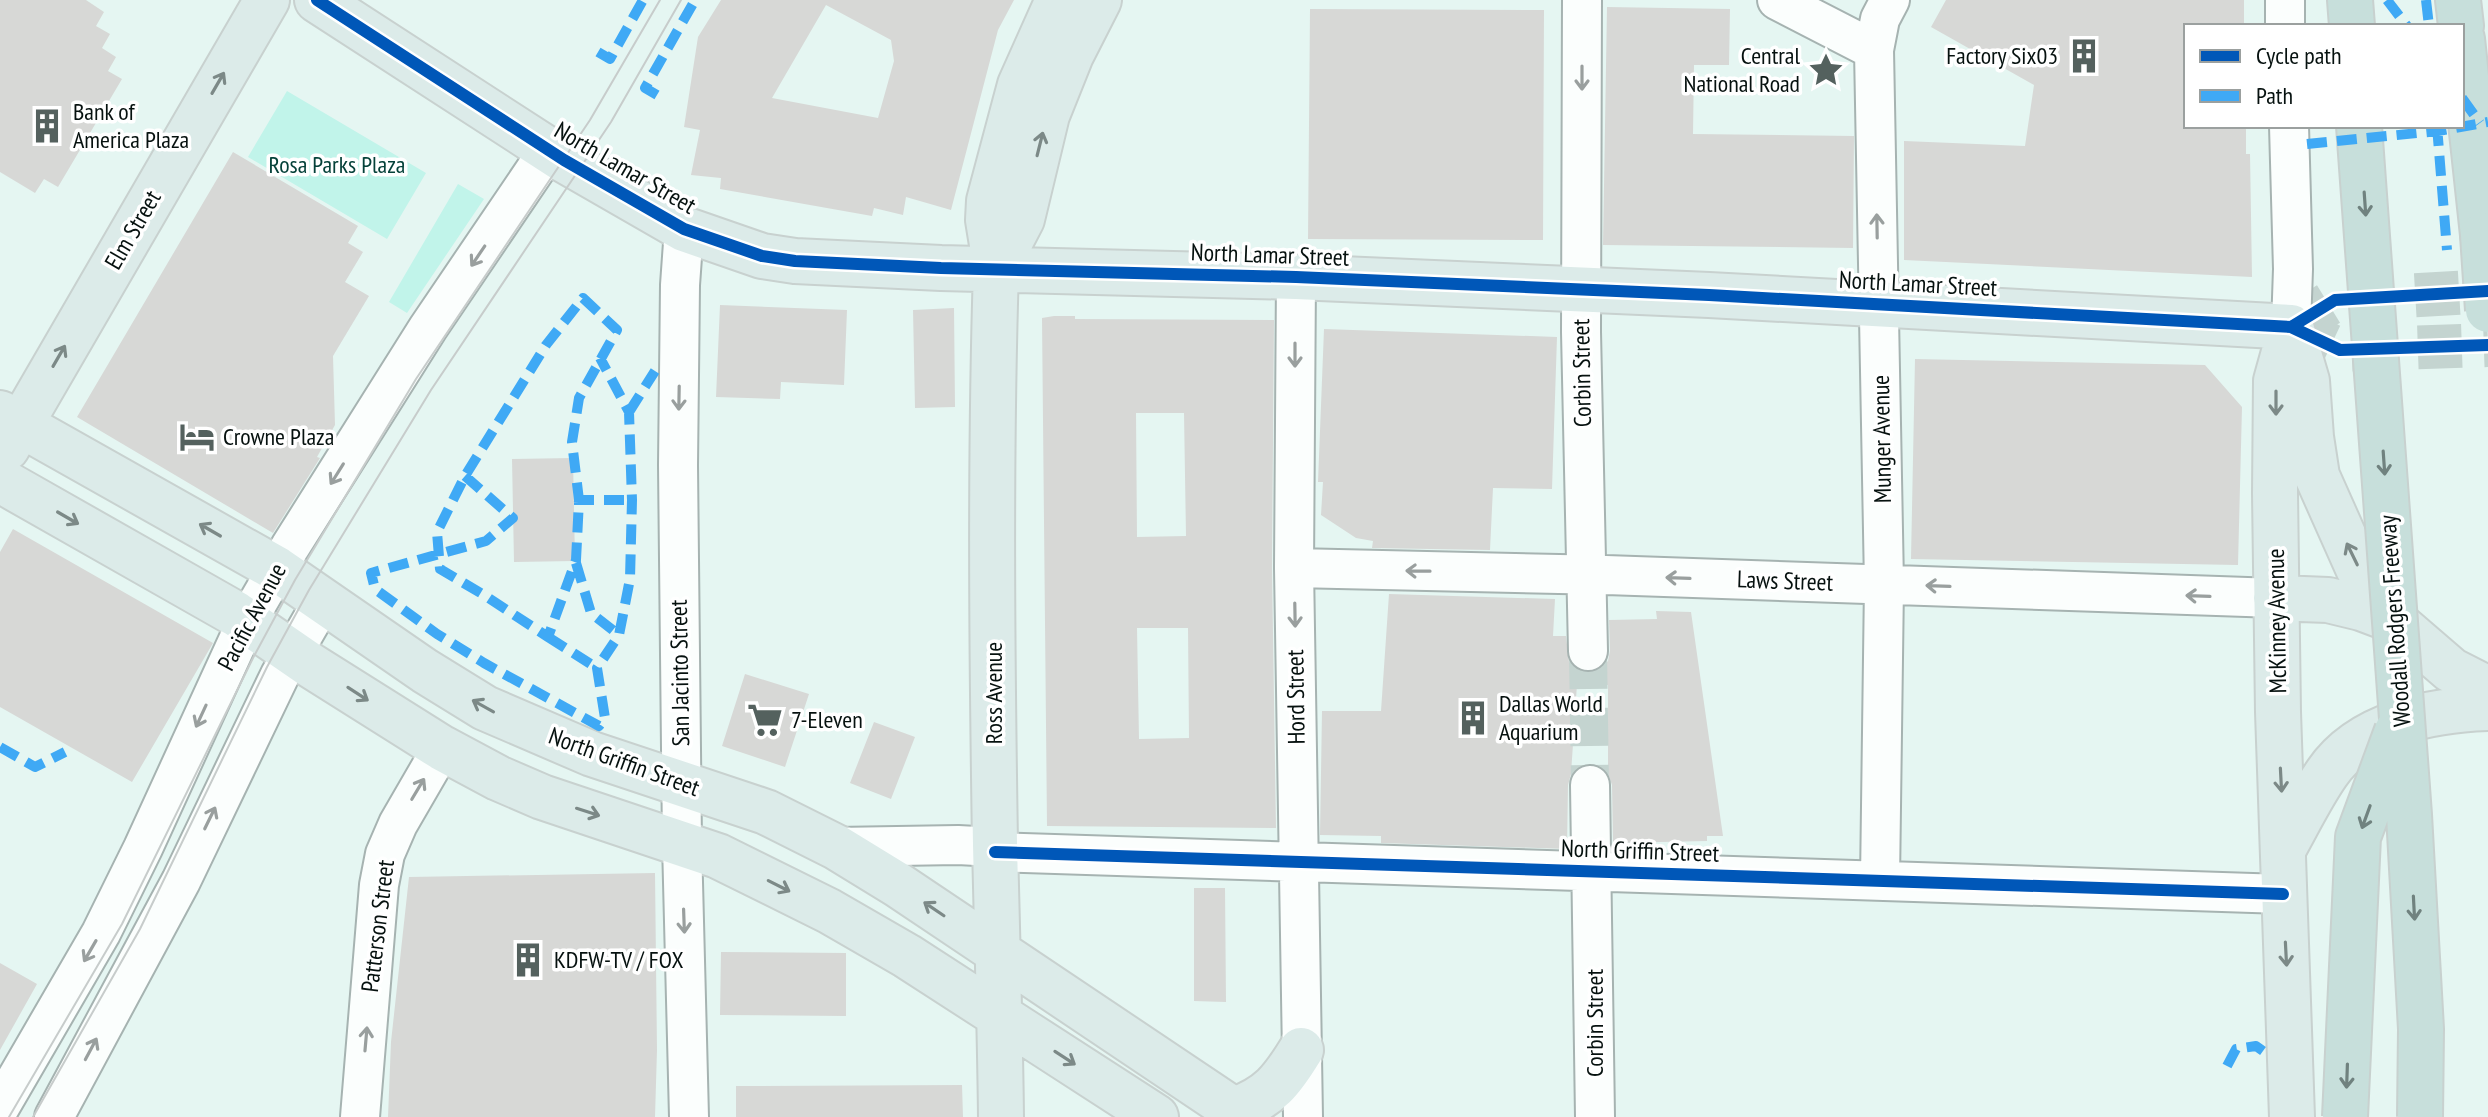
<svg xmlns="http://www.w3.org/2000/svg" width="2488" height="1117" viewBox="0 0 2488 1117" font-family="'PT Sans Narrow',sans-serif">
<rect width="100%" height="100%" fill="#e5f6f2"/>
<path fill="#c1f4ea" d="M287,91L426,173L387,239L248,157Z
M458,184L484,199L407,313L389,302Z"/>
<path fill="#d7d8d6" fill-rule="evenodd" d="M0,0H86L104,12L96,26L110,34L102,48L116,57L108,71L122,79L58,187L44,179L35,193L0,172Z
M721,0H1014L998,30L951,210L906,197L903,215L874,208L872,216L720,189L721,178L691,175L700,130L684,127L698,37ZM826,5L891,40L894,61L878,118L772,98Z
M1946,0H2244V26H2186V126H2246V154H2250L2252,277L1904,260V141L2025,146L2034,85L1931,27Z
M1607,7L1730,9L1729,65H1694L1693,134L1854,136L1853,248L1603,245Z
M1310,9L1544,10L1543,240L1308,239Z
M233,152L358,226L348,243L363,252L345,282L369,296L333,356L335,425L317,457L320,458L273,533L77,417Z
M720,305L847,310L844,385L781,382L780,399L716,397Z
M954,308L955,407L915,408L913,310Z
M1054,316H1075V319L1274,320L1272,568L1276,828L1047,826L1042,318ZM1136,413H1184L1186,536L1137,537ZM1137,628H1188L1189,738L1139,739Z
M1324,329L1557,337L1552,489L1493,488L1490,550L1372,548L1373,541L1356,538L1321,515L1323,482H1318Z
M1915,359L2205,365L2242,407L2238,565L1911,559Z
M573,458L575,561L514,562L512,459Z
M13,529L213,643L132,782L0,707V552Z
M1389,594L1555,599L1553,636H1566L1569,662L1577,670L1588,673L1600,669L1608,661L1610,651L1609,620L1657,619L1656,611L1691,612L1723,836H1707V841L1613,843L1612,785L1608,773V685L1577,684L1571,774L1568,785L1567,849L1381,843V836L1320,835L1322,711H1381Z
M745,674L809,694L785,767L722,746Z
M874,722L915,737L891,799L850,783Z
M655,873L657,1050L655,1117H388L391,1042L409,877Z
M1194,888H1225L1226,1002L1194,1001Z
M721,952L846,953V1016L720,1015Z
M0,963L37,984L0,1050Z
M962,1085L963,1117H736V1086Z"/>
<g fill="none" stroke-linecap="round" stroke-linejoin="round">
<path stroke="#c4d4d0" stroke-width="38" stroke-dasharray="38 19" stroke-linecap="butt" d="M1588,651L1590,785"/>
<path stroke="#c4d4d0" stroke-width="44" stroke-dasharray="44 22" stroke-linecap="butt" d="M2291,327L2335,300L2488,291
M2291,327L2340,350L2488,345"/>
<g stroke="#a6b3b1" stroke-width="42">
<path id="minor" d="M1582,0L1581,332L1588,651
M1777,0L1874,50
M2285,0V26
M2289,126L2293,269L2291,327
M684,229L680,285L678,465L682,843L689,1117
M1296,277L1294,568L1303,1117
M1294,568L1606,575L2276,598
M1590,785L1595,1117
M836,847L958,845L995,847
M995,852L2283,894
M1880,881L1884,584L1874,50L1880,19L1890,0
M0,1107L101,933L143,848L247,621L290,547L428,328L548,151
M54,1117L181,881L280,675L324,599
M360,1117L379,885L385,854L398,824L442,748"/>
</g>
<g stroke="#c8d1cf" stroke-width="48">
<path id="major" d="M317,0L564,160L684,229L762,256L795,261L941,268L1296,277L1709,295L2291,327
M996,269L1022,219L1047,115L1071,55L1099,0
M2291,327L2276,381L2275,493L2278,712L2292,1117
M2292,330L2307,381L2311,437L2317,476L2358,568L2393,620L2451,670L2488,689
M0,413L277,569L425,671L485,708L592,754L766,812L836,847L898,885L1244,1117
M7,448L267,0
M0,480L236,614L310,665L442,748L498,778L542,797L718,856L829,911L907,956L1156,1117
M2276,598L2328,600L2361,608L2393,620
M2284,848C2298,823 2311,796 2327,773C2361,723 2432,710 2488,708
M1234,1110C1270,1097 1282,1081 1301,1050
M1001,1117C1000,1026 997,935 995,844C992,653 990,460 996,269L988,220L989,201L1020,85L1058,0"/>
</g>
<g stroke="#c8d1cf" stroke-width="48">
<path id="highway" d="M2350,0L2352,26
M2458,0L2461,26
M2462,39L2483,235"/>
</g>
<use href="#minor" stroke="#fbfefd" stroke-width="38"/>
<use href="#major" stroke="#dcebe9" stroke-width="44"/>
<use href="#highway" stroke="#c7dfdb" stroke-width="44"/>
<path stroke="#c7cccb" stroke-width="2" d="M9,1117L122,924L253,658L295,580L416,379L590,120L660,0
M33,1117L140,929L267,667L309,590L431,390L611,122L681,0"/>
<g stroke="#c8d1cf" stroke-width="48" stroke-linecap="butt">
<path id="highway-bridge" d="M2359,126L2409,815L2421,1029L2420,1117
M2483,235L2488,310
M2345,1117L2358,837L2397,731"/>
</g>
<use href="#highway-bridge" stroke="#c7dfdb" stroke-width="44"/>
<path stroke="#3fa9f5" stroke-width="10" stroke-dasharray="20 10" stroke-linecap="butt" d="M2387,0L2407,26
M2426,0L2429,26
M598,52L610,59L643,0
M657,95L645,88L695,0
M2462,98L2480,123
M2437,126L2447,250
M2307,144L2438,131L2488,122
M583,298L617,330L579,398L572,442L579,500L576,560L548,637L484,595L440,569L437,532L465,476L546,345Z
M629,412L655,371
M465,476L513,518L486,541L371,573L375,589L437,634L484,663L599,726L605,718L597,668L619,635L630,579L632,500L629,412L600,358
M574,500H632
M576,563L591,613L619,635
M548,637L597,668
M0,747L35,767L65,752
M2227,1066L2236,1049L2256,1046L2263,1051"/>
<g stroke="#fff" stroke-width="17">
<path id="cycleway" d="M317,0L564,160L684,229L762,256L795,261L941,268L1296,277L1709,295L2291,327L2340,350L2488,345
M2291,327L2335,300L2488,291
M995,852L2283,894"/>
</g>
<use href="#cycleway" stroke="#0057b8" stroke-width="12"/>
</g>
<defs><path id="oneway-shaft" d="M-6 0H5M1.5-3L5.5 0L1.5 3" fill="none" stroke-width="1.6" stroke-linecap="round" stroke-linejoin="round" transform="scale(2)"/></defs>
<g stroke="#999f9e">
<use href="#oneway-shaft" transform="translate(1582 78) rotate(90)"/>
<use href="#oneway-shaft" transform="translate(1877 226) rotate(-91)"/>
<use href="#oneway-shaft" transform="translate(478 256) rotate(124)"/>
<use href="#oneway-shaft" transform="translate(1295 355) rotate(90)"/>
<use href="#oneway-shaft" transform="translate(679 398) rotate(91)"/>
<use href="#oneway-shaft" transform="translate(337 474) rotate(122)"/>
<use href="#oneway-shaft" transform="translate(1418 571) rotate(-179)"/>
<use href="#oneway-shaft" transform="translate(1678 578) rotate(-178)"/>
<use href="#oneway-shaft" transform="translate(1938 586) rotate(-178)"/>
<use href="#oneway-shaft" transform="translate(2198 596) rotate(-178)"/>
<use href="#oneway-shaft" transform="translate(1295 615) rotate(89)"/>
<use href="#oneway-shaft" transform="translate(201 716) rotate(115)"/>
<use href="#oneway-shaft" transform="translate(418 789) rotate(-59)"/>
<use href="#oneway-shaft" transform="translate(210 818) rotate(-64)"/>
<use href="#oneway-shaft" transform="translate(684 921) rotate(88)"/>
<use href="#oneway-shaft" transform="translate(90 951) rotate(120)"/>
<use href="#oneway-shaft" transform="translate(366 1039) rotate(-85)"/>
<use href="#oneway-shaft" transform="translate(91 1049) rotate(-62)"/>
</g>
<g stroke="#7c8987">
<use href="#oneway-shaft" transform="translate(218 83) rotate(-60)"/>
<use href="#oneway-shaft" transform="translate(1040 144) rotate(-76)"/>
<use href="#oneway-shaft" transform="translate(59 356) rotate(-60)"/>
<use href="#oneway-shaft" transform="translate(2276 403) rotate(90)"/>
<use href="#oneway-shaft" transform="translate(68 518) rotate(30)"/>
<use href="#oneway-shaft" transform="translate(210 530) rotate(-150)"/>
<use href="#oneway-shaft" transform="translate(2352 554) rotate(-116)"/>
<use href="#oneway-shaft" transform="translate(358 694) rotate(33)"/>
<use href="#oneway-shaft" transform="translate(483 706) rotate(-151)"/>
<use href="#oneway-shaft" transform="translate(2281 780) rotate(87)"/>
<use href="#oneway-shaft" transform="translate(588 812) rotate(18)"/>
<use href="#oneway-shaft" transform="translate(779 886) rotate(27)"/>
<use href="#oneway-shaft" transform="translate(934 909) rotate(-146)"/>
<use href="#oneway-shaft" transform="translate(2286 954) rotate(87)"/>
<use href="#oneway-shaft" transform="translate(1065 1058) rotate(33)"/>
</g>
<g stroke="#70827f">
<use href="#oneway-shaft" transform="translate(2365 204) rotate(86)"/>
<use href="#oneway-shaft" transform="translate(2384 463) rotate(86)"/>
<use href="#oneway-shaft" transform="translate(2366 817) rotate(110)"/>
<use href="#oneway-shaft" transform="translate(2414 908) rotate(87)"/>
<use href="#oneway-shaft" transform="translate(2347 1076) rotate(92)"/>
</g>
<defs>
<g id="building-bare" transform="scale(2.76)"><path d="M-4-6H4V6H1V3H-1V6H-4ZM-2.5-4.3h1.7v1.8h-1.7ZM.8-4.3h1.7v1.8H.8ZM-2.5-1h1.7V.8h-1.7ZM.8-1h1.7V.8H.8Z" fill="#54615e" stroke="#fff" stroke-width="2.5" paint-order="stroke"/></g>
<g id="sight-bare" transform="scale(2.76)"><path d="M0-6L1.8-2.2L6-1.7L2.9 1.2L3.7 5.4L0 3.3L-3.7 5.4L-2.9 1.2L-6-1.7L-1.8-2.2Z" fill="#54615e" stroke="#fff" stroke-width="2.5" paint-order="stroke"/></g>
<g id="hotel-bare" transform="scale(2.76)"><path d="M-6-4.5h1.5V1H6V5H4.5V3h-9V5H-6ZM-4 0a1.8 1.8 0 1 1 3.6 0ZM.5 0V-2.5h3Q6-2.5 6 0Z" fill="#54615e" stroke="#fff" stroke-width="2.5" paint-order="stroke"/></g>
<g id="supermarket-bare" transform="scale(2.76)"><path d="M-6-5.5h2.5l.6 2H6L4.5 2H-2.5L-4.4-4H-6ZM-1.5 3.2a1.3 1.3 0 1 0 .1 0ZM3 3.2a1.3 1.3 0 1 0 .1 0Z" fill="#54615e" stroke="#fff" stroke-width="2.5" paint-order="stroke"/></g>
</defs>
<g fill-rule="evenodd">
<use href="#building-bare" x="2084" y="56"/>
<use href="#sight-bare" x="1826" y="70"/>
<use href="#building-bare" x="47" y="126"/>
<use href="#hotel-bare" x="197" y="437"/>
<use href="#building-bare" x="1473" y="718"/>
<use href="#supermarket-bare" x="765" y="720"/>
<use href="#building-bare" x="528" y="960"/>
</g>
<g text-anchor="middle" stroke-width="7" stroke-linejoin="round" paint-order="stroke">
<g font-size="24" fill="#06110f" stroke="#fff" text-anchor="start">
<text x="1800" y="64" text-anchor="end">Central<tspan x="1800" dy="28">National Road</tspan></text>
<text x="2058" y="64" text-anchor="end">Factory Six03</text>
<text x="73" y="120">Bank of<tspan x="73" dy="28">America Plaza</tspan></text>
<text x="223" y="445">Crowne Plaza</text>
<text x="1499" y="712">Dallas World<tspan x="1499" dy="28">Aquarium</tspan></text>
<text x="791" y="728">7-Eleven</text>
<text x="554" y="968">KDFW-TV / FOX</text>
</g>
<g font-size="24" fill="#054139" stroke="#fff">
<text x="337" y="173">Rosa Parks Plaza</text>
</g>
<g font-size="24" fill="#06110f" stroke="#fff">
<text transform="translate(625 168) rotate(30)" y="8">North Lamar Street</text>
<text transform="translate(133 230) rotate(-60)" y="8">Elm Street</text>
<text transform="translate(1270 255) rotate(2)" y="8">North Lamar Street</text>
<text transform="translate(1918 284) rotate(3)" y="8">North Lamar Street</text>
<text transform="translate(1582 373) rotate(-91)" y="8">Corbin Street</text>
<text transform="translate(1882 439) rotate(-91)" y="8">Munger Avenue</text>
<text transform="translate(1785 581) rotate(2)" y="8">Laws Street</text>
<text transform="translate(252 617) rotate(-62)" y="8">Pacific Avenue</text>
<text transform="translate(2277 621) rotate(-91)" y="8">McKinney Avenue</text>
<text transform="translate(2395 621) rotate(-94)" y="8">Woodall Rodgers Freeway</text>
<text transform="translate(680 673) rotate(-91)" y="8">San Jacinto Street</text>
<text transform="translate(994 693) rotate(-90)" y="8">Ross Avenue</text>
<text transform="translate(1296 697) rotate(-91)" y="8">Hord Street</text>
<text transform="translate(624 762) rotate(20)" y="8">North Griffin Street</text>
<text transform="translate(1640 851) rotate(2)" y="8">North Griffin Street</text>
<text transform="translate(378 926) rotate(-83)" y="8">Patterson Street</text>
<text transform="translate(1595 1023) rotate(-90)" y="8">Corbin Street</text>
</g>
</g>
<rect x="2184" y="24" width="280" height="104" fill="#ffffff" stroke="#9ba09f" stroke-width="2"/>
<rect x="2200" y="50" width="40" height="12" fill="#0057b8" stroke="#9ba09f" stroke-width="2"/>
<text x="2256" y="64" font-size="24" fill="#06110f">Cycle path</text>
<rect x="2200" y="90" width="40" height="12" fill="#3fa9f5" stroke="#9ba09f" stroke-width="2"/>
<text x="2256" y="104" font-size="24" fill="#06110f">Path</text>
</svg>
